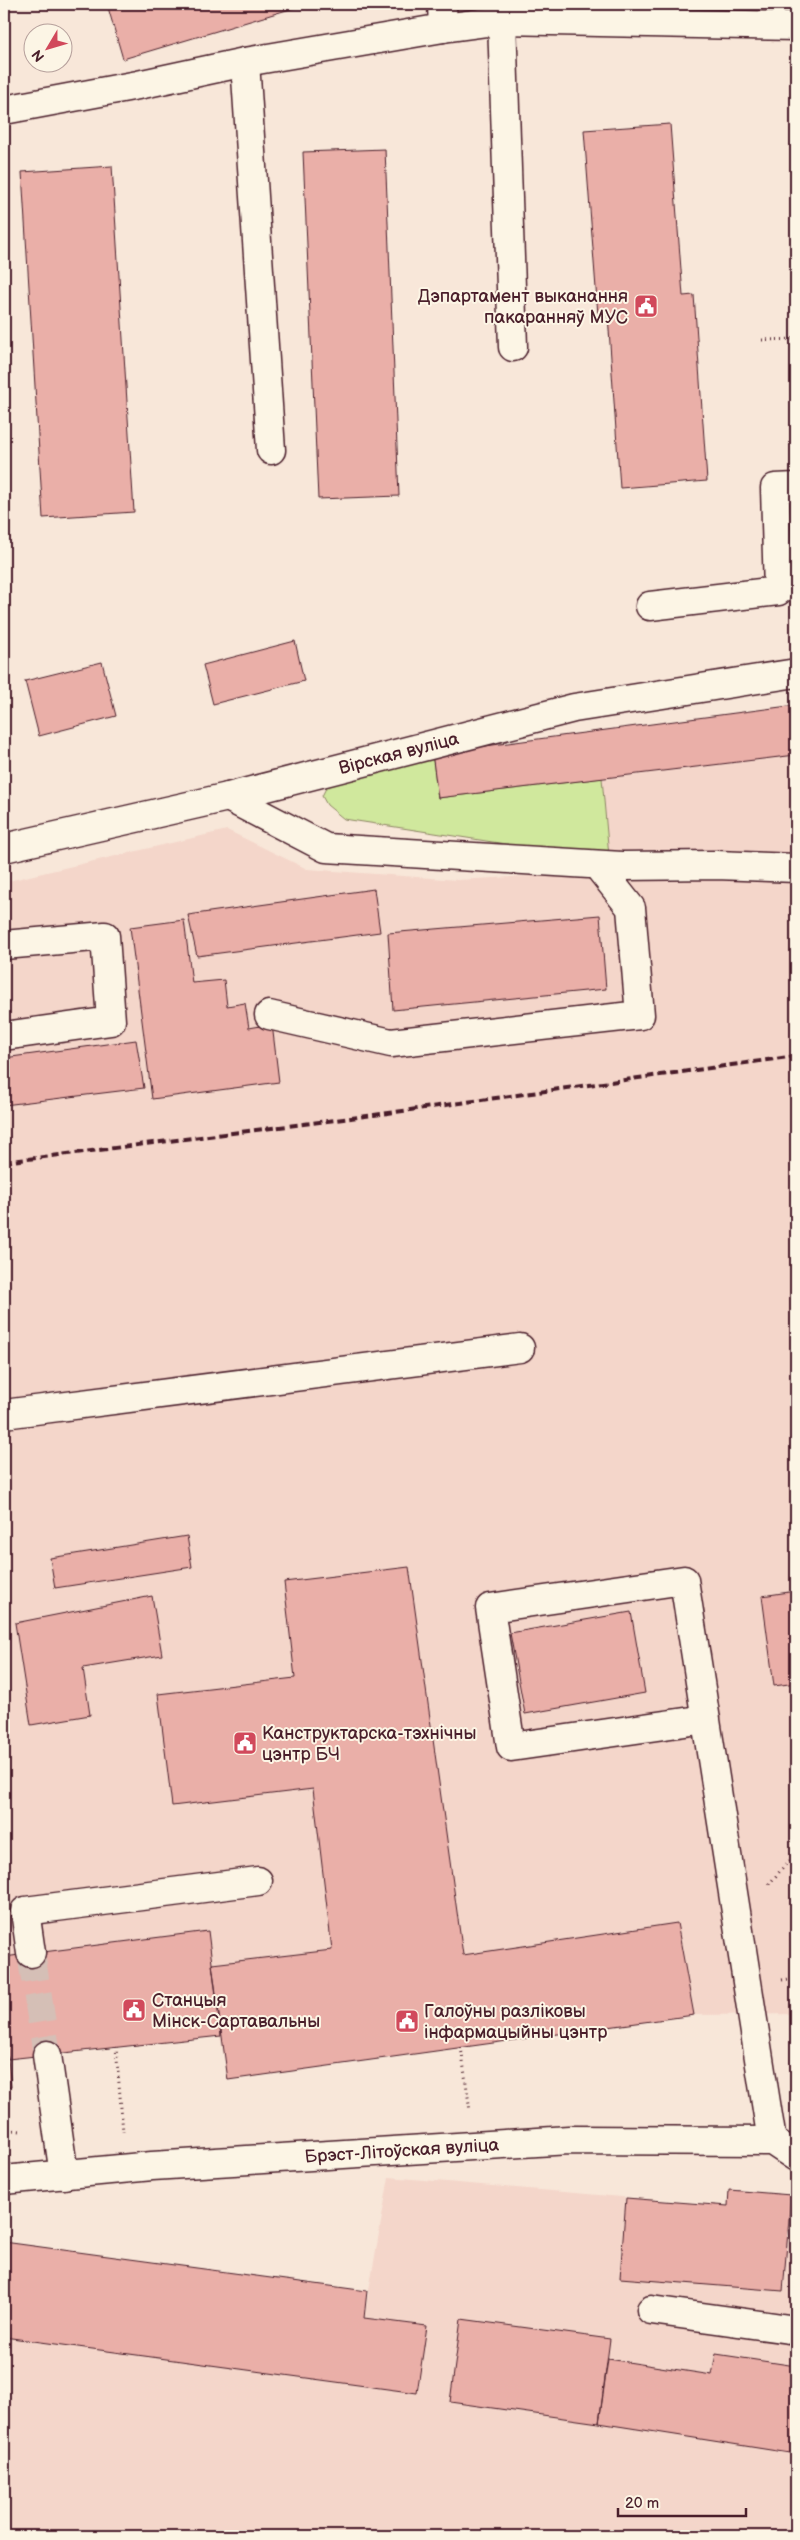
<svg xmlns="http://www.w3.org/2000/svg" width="800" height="2540" viewBox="0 0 800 2540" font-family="'Balsamiq Sans',sans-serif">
<rect width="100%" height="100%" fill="#f8e7d9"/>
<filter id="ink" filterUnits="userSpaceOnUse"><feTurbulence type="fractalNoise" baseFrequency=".02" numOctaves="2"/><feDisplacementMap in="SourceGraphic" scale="10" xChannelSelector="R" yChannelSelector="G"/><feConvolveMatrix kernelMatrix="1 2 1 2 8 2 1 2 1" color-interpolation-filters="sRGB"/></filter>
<g filter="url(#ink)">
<path fill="#f4d6ca" d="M796,755V2014L694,2015L228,2080L220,2036L8,2059L11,2087L4,2088V882L227,830L307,869L458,880L602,872L609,856L602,778Z
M389,2177L727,2206L729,2190L791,2195L788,2238H796V2536H4V2337L417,2393L427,2326L364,2318Z"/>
<path fill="#d0e89d" stroke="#8d8464" d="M432,753L438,798L602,778L609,856L525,847L344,819L327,805L322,796L329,782Z"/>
<path fill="#eaafa8" stroke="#4a1f2b" d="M107,4H307L123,59Z
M670,124L683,296L694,295L707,481L620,488L608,315H598L584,130Z
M385,149L399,496L318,499L303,152Z
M112,166L134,512L43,518L22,172Z
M295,641L304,681L213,704L203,665Z
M102,662L116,716L39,736L25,681Z
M796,705V755L438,798L432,753Z
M374,889L380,932L197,956L188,915Z
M600,915L606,989L393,1010L388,933Z
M184,920L192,983L224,980L227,1006L245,1003L249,1028L272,1024L279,1082L152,1099L130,927Z
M136,1040L144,1088L4,1105V1058Z
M187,1536L192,1567L55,1588L50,1558Z
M409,1567L463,1955L677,1923L694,2015L228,2080L212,1964L332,1950L313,1789L172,1806L158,1694L295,1678L284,1582Z
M796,1591V1683L774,1686L762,1596Z
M152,1596L162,1655L83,1668L90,1715L31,1725L15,1623Z
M631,1612L645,1693L525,1714L510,1633Z
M208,1931L221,2036L8,2059L4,2022V1957Z
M4,2022L11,2087L4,2088Z
M729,2190L791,2195L783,2291L620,2278L626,2198L728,2206Z
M4,2242L367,2291L364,2318L427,2326L417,2393L4,2337Z
M461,2319L610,2339L599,2423L450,2402Z
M716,2354L796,2366V2454L599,2423L608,2359L712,2375Z"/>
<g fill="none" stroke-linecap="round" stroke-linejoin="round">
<path stroke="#d5bfb6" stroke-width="28" stroke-dasharray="28 14" stroke-linecap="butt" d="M31,1953L47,2055"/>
<g stroke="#4a1f2b" stroke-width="31">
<g id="minor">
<path d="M442,4L443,28"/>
<path d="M502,20L513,347"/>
<path d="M245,62L271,450"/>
<path d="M4,110L138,85L245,62L443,28L502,20L796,26"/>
<path d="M650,606L778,591L775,488L796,487"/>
<path d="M228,797L326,848L622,866L716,865L796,868"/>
<path id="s1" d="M4,848L228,797L574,708L796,673"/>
<path d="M4,945L105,936L111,1021L4,1036"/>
<path d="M269,1015L391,1043L640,1015L631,908L597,865"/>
<path d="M4,1414L520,1348"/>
<path d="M706,1719L511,1747L490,1608L684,1580L768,2116L772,2141"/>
<path d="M31,1953L25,1911L258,1881"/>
<path d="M47,2055L64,2175"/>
<path id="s2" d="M4,2180L152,2166L569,2140L772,2141L796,2157"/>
<path d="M651,2310L796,2330"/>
</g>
</g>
<path stroke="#4a1f2b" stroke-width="3" stroke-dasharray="1 4" stroke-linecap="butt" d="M762,340L796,339
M769,1884L793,1856H796
M782,1980L796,1978
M116,2047L123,2132
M461,2047L470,2111
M4,2129L20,2131"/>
<use href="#minor" stroke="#fcf5e5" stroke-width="28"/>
<path stroke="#4a1f2b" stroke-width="4" stroke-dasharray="8 4" stroke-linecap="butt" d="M4,1162L374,1115L796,1056"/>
</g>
</g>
<defs>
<g id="civic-square" transform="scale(1.25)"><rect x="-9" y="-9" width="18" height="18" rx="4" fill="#d1495b" stroke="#fcf5e5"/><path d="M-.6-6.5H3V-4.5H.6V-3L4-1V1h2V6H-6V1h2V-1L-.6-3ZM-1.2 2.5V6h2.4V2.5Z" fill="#fff"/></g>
</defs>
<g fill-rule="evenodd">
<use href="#civic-square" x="646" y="306"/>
<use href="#civic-square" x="245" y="1743"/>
<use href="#civic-square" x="134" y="2010"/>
<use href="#civic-square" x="407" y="2021"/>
</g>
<g text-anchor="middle" stroke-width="4" stroke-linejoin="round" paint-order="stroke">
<g font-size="18" fill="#4a1f2b" stroke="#fcf5e5" text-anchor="start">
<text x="628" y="302" text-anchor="end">Дэпартамент выканання<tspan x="628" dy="21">пакаранняў МУС</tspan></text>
<text x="262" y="1739">Канструктарска-тэхнічны<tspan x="262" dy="21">цэнтр БЧ</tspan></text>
<text x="152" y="2006">Станцыя<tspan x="152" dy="21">Мінск-Сартавальны</tspan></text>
<text x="424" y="2017">Галоўны разліковы<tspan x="424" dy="21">інфармацыйны цэнтр</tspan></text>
</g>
<g font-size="18" fill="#4a1f2b" stroke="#fcf5e5">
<text dy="6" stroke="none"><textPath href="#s1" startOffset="406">Вірская вуліца</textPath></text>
<text dy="6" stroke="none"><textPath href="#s2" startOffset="399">Брэст-Літоўская вуліца</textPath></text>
</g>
</g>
<rect width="800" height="2540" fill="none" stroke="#fcf5e5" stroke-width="20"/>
<rect x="10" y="10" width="780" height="2520" fill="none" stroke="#4a1f2b" stroke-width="2" filter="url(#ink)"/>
<g transform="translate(48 48) rotate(232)"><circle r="24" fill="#fcf5e5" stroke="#b59f9b"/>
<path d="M0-4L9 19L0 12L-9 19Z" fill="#d1495b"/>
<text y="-8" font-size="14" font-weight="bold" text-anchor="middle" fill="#4a1f2b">N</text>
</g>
<path d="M618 2508v8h128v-8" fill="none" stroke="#4a1f2b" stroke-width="2.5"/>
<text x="625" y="2508" font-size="15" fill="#4a1f2b" stroke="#fcf5e5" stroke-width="4" paint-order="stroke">20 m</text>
</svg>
